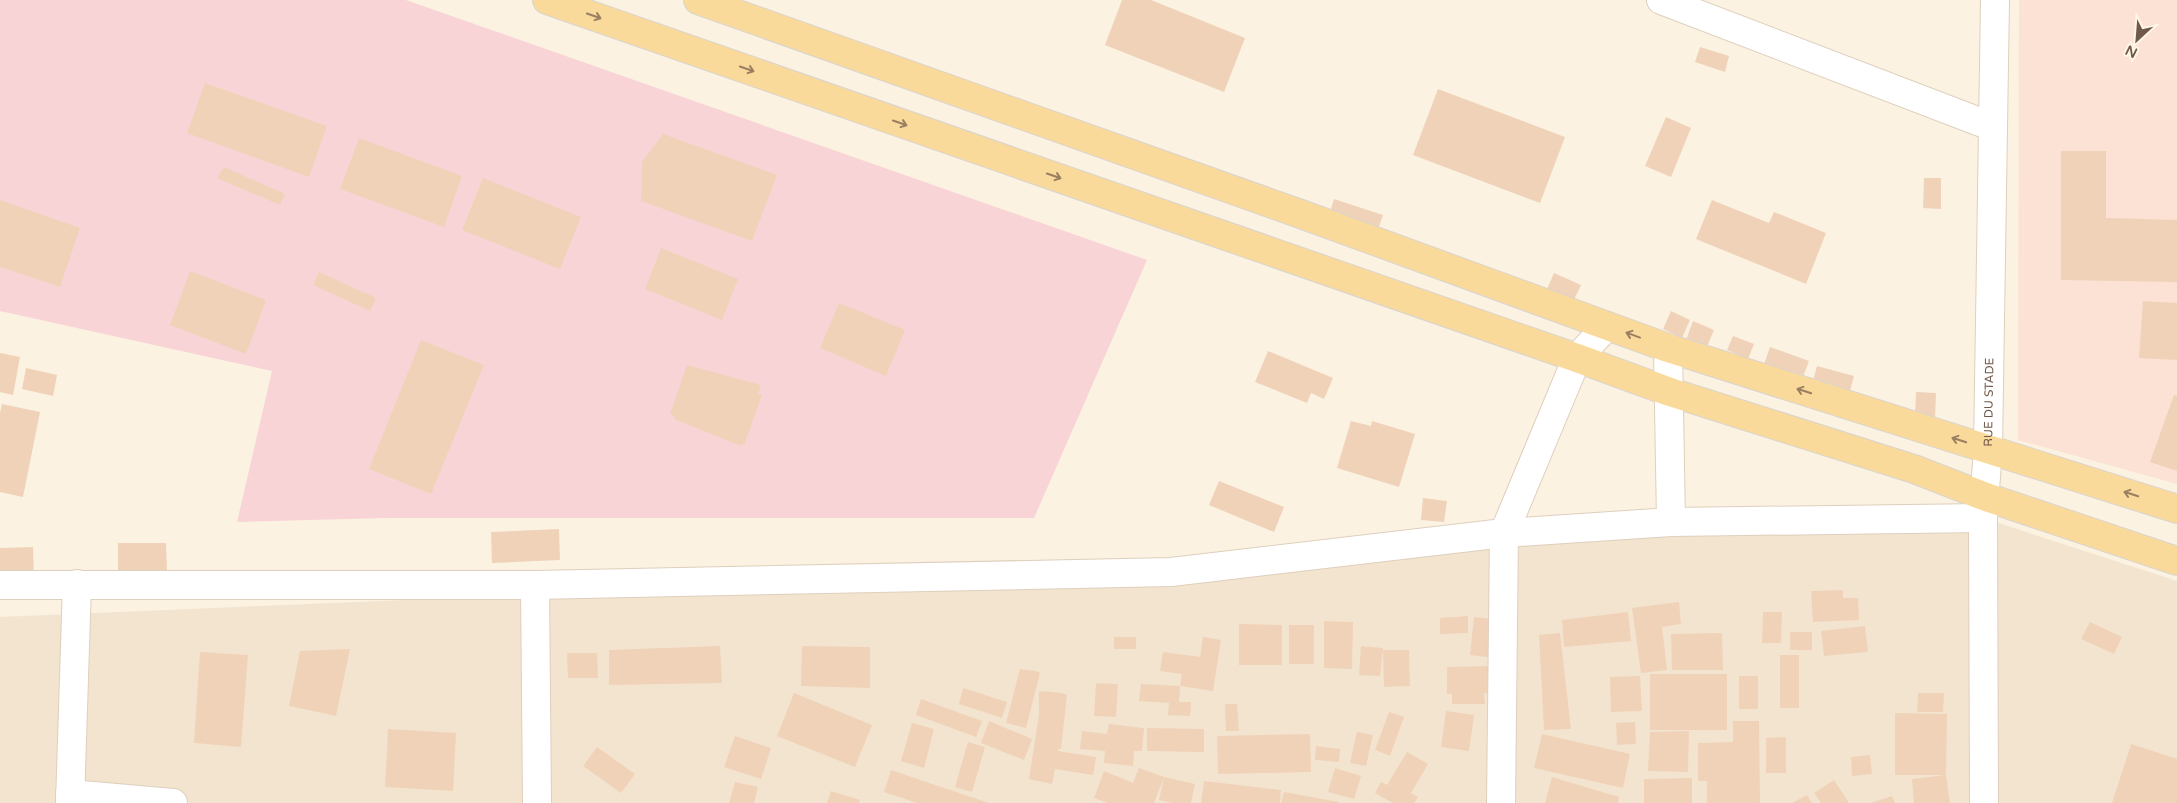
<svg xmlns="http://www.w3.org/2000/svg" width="2177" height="803" viewBox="0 0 2177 803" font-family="'Varela Round',sans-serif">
<rect width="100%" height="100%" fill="#fbf2e1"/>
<path fill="#f3e4d0" d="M1983,518L2177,581V803H0V617L1386,559L1584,523Z"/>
<path fill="#fce2d5" d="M2019,0H2177V484L2018,440Z"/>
<path fill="#f9d4d7" d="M0,0H406L1147,260L1034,518H387L237,522L272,371L0,311Z"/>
<path fill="#f0d2b9" d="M1122,0H1151L1245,38L1224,92L1105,45Z
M1700,47L1729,56L1725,72L1695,62Z
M205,83L327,126L309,177L187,133Z
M1438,89L1565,137L1540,203L1413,155Z
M1666,117L1691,128L1671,177L1645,166Z
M663,134L777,175L752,241L641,201L642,162Z
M359,138L462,176L444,227L340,189Z
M2061,151H2106V218L2177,220V282L2061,280Z
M224,167L285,194L280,205L217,178Z
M483,178L581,217L560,269L462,230Z
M1924,178H1941V209L1923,208Z
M1334,199L1383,215L1376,235L1328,219Z
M0,200L80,228L60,287L0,267Z
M1712,200L1769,223L1774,212L1826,233L1806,284L1696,239Z
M661,248L738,279L722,320L645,289Z
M190,271L266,300L246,354L170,325Z
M319,272L376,298L370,311L313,285Z
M1554,273L1581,285L1570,308L1544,296Z
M2143,301L2177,303V360L2139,358Z
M839,303L905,330L886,376L820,348Z
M1671,311L1690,320L1682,338L1663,329Z
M1693,321L1714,330L1706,349L1686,340Z
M1733,336L1754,344L1748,359L1727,350Z
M421,340L484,365L431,494L369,469Z
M1770,347L1809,361L1799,387L1761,373Z
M1268,351L1333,378L1324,399L1311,393L1307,403L1255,382Z
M0,353L20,357L13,395L0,392Z
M687,365L761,385L758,394L762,395L744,445L742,444L741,446L674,419L675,416L670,414Z
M1817,366L1854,376L1848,398L1811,388Z
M26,368L57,375L53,396L22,389Z
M1916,392L1936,393L1935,419L1915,418Z
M2174,395L2177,396V471L2150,462Z
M2,404L40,412L23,497L0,492V413Z
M1351,421L1371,426L1372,421L1415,434L1399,487L1337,468Z
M1219,481L1284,507L1274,532L1209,505Z
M1423,498L1447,501L1444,522L1421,520Z
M559,529L560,560L492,563L491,532Z
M118,543H166L167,570H118Z
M33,547L34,578H0V548Z
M1843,590V598H1858L1859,620L1813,622L1811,591Z
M1679,602L1681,624L1662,627L1667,670L1641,673L1632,608Z
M1628,612L1631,641L1564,647L1562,620Z
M1763,612H1782L1781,643H1762Z
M1468,616V633L1440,634V618Z
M1474,617L1501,620L1496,658L1470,655Z
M1324,621L1353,622L1352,669L1324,668Z
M2090,622L2122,637L2114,654L2081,639Z
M1239,624L1282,625V665H1239Z
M1289,625H1314V664H1289Z
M1865,626L1868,652L1824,656L1821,631Z
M1790,632H1812V650H1790Z
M1560,633L1571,729L1544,730L1539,635Z
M1722,633L1723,670H1672L1671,634Z
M1114,637H1136V649H1114Z
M1203,637L1221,640L1213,691L1180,686L1182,674L1160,671L1163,652L1200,657Z
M720,646L722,683L609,685V650Z
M802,646L870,647V688L801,686Z
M1361,646L1383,648L1380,676L1359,675Z
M350,649L336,716L289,706L300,651Z
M1383,650H1409L1410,686L1384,687Z
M200,652L248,655L241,747L194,743Z
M567,653H597L598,678H568Z
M1780,655H1799V708H1780Z
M1498,666V694L1484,693L1485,704H1452V694H1447V667Z
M1020,669L1036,671L1040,673L1026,728L1006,723Z
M1650,674H1727V730H1650Z
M1640,676L1642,711L1611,712L1610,677Z
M1739,676H1758V709H1739Z
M1096,683L1118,684L1116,717L1094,716Z
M1141,684L1180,686L1179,702H1191L1190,716L1168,715L1169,703L1139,701Z
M963,688L1007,702L1002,718L959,704Z
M1043,691L1062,693L1067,695L1061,749H1058V751L1096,757L1093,775L1055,769L1052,784L1029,779L1039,715V692Z
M794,693L872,725L855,767L777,736Z
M1918,693H1944L1943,712H1917Z
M921,699L982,721L976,737L916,715Z
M1225,704H1237L1239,731H1226Z
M1446,711L1474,715L1469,751L1441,747Z
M1389,712L1404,717L1390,756L1375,750Z
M1895,713L1947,714L1946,775H1895Z
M989,721L1032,739L1024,760L981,743Z
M1733,721H1759L1760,803H1707V781H1698V743L1733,742Z
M1635,722L1636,744L1617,745L1616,723Z
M912,723L934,729L924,768L901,761Z
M1109,724L1144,728L1142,751H1134L1133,766L1104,763L1105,751L1080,749L1082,731L1107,734Z
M1147,728L1204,729V752L1147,751Z
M388,729L456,733L453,791L385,787Z
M1689,731L1688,772L1648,771L1650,732Z
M1357,732L1373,735L1366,766L1350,763Z
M1310,734L1311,772L1218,774L1217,736Z
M1542,734L1630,754L1623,788L1534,768Z
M735,736L771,748L761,779L724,767Z
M1786,737V773H1766V738Z
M968,742L985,747L972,792L955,787Z
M2131,744L2177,759V803H2112Z
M1316,746L1340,749L1339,762L1315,760Z
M597,747L635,774L621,793L583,766Z
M1407,752L1428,764L1411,793L1418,797L1414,803H1393L1375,793L1381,782L1387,785Z
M1870,755L1872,774L1852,776L1851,757Z
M1139,768L1164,777L1195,784L1191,803H1172L1159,800L1164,777L1154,803H1108L1094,798L1104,771L1133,783Z
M1335,768L1361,776L1354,799L1328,792Z
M891,770L989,803H917L884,792Z
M1946,775L1950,803H1914L1912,779Z
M1552,777L1619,797L1618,803H1545Z
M1692,778V803H1644V779Z
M1834,780L1849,803H1821L1814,793Z
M1204,781L1281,790L1280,803H1201Z
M735,782L758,787L754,803H729Z
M831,791L860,800L859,803H827Z
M1284,792L1339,802V803H1281Z
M1807,795L1812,803H1792Z
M1892,796L1895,803H1871Z"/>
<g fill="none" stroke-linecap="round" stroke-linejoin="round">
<g stroke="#dfcfbd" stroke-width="30">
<g id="minor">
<path d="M1661,0L1993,127"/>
<path d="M1668,348L1671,522"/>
<path d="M0,585H535L1171,572L1504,533L1671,522L1983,518"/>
<path d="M535,585L537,803"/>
<path d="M70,794L173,803"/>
<path d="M70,803L77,584"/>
<path d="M1501,803L1504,533L1577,358L1607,326"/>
<path id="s1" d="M1984,803L1983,518L1988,449L1995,0"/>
</g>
</g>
<g stroke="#dad4d0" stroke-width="30">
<path id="major" d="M547,0L1577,358L1670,392L1914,469L1986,497L2177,561
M698,0L1298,213L1668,348L2177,509"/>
</g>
<use href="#minor" stroke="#fff" stroke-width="28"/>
<use href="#major" stroke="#f9da9a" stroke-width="28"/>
</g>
<defs><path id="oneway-shaft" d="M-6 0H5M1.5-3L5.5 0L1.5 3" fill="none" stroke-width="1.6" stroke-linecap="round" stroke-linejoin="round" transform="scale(1.25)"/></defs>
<g stroke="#9a8061">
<use href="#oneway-shaft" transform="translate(594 16) rotate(19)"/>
<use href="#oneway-shaft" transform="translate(747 69) rotate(19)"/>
<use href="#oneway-shaft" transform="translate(900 123) rotate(19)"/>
<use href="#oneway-shaft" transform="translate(1054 176) rotate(19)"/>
<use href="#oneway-shaft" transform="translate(1633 335) rotate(-160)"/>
<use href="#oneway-shaft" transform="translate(1804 391) rotate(-162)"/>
<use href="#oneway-shaft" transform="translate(1959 440) rotate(-162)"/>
<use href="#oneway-shaft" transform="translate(2131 494) rotate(-162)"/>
</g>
<g text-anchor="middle" stroke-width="4.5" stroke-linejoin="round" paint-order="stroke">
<g font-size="12" fill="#715949" stroke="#fff6e7">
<text dy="4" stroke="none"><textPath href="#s1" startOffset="401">RUE DU STADE</textPath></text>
</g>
</g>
<g transform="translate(2137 40) rotate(206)" stroke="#fff6e7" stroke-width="4" paint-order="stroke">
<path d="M0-4L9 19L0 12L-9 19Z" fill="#715949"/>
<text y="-8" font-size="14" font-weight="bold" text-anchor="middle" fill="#715949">N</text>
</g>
</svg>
